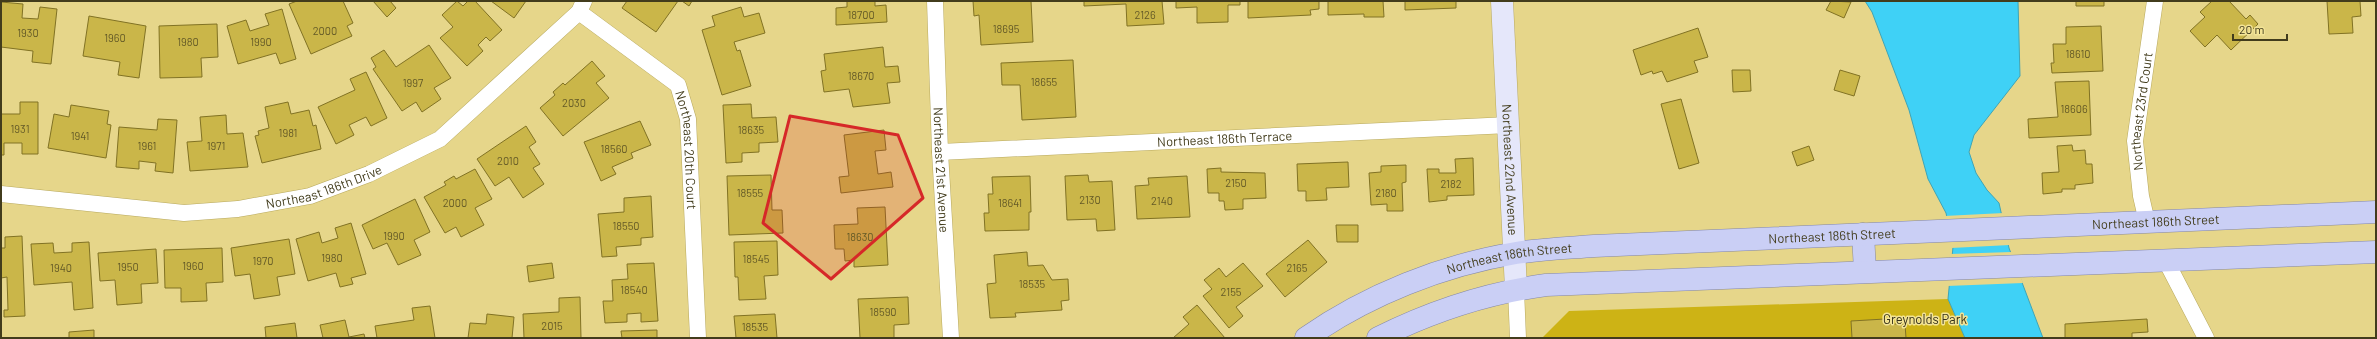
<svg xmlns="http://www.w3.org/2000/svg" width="2377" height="339" viewBox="0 0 2377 339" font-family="Barlow,sans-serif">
<rect width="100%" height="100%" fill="#e6d68a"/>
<path fill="#cdb315" d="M1948,299L1965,338H1542L1569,311Z"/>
<path fill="#3fd1f6" stroke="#40a4b5" d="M1865,1H2018L2020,76L1974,135L1969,152L1976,173L1987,190L1999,203L2009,248L2043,338H1965L1948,299L1953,247L1946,213L1928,179L1909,110L1872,12Z"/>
<path fill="#e6d68a" d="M2004,213L2010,245L1951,248L1944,216Z
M2012,252L2023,283L1947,286L1950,254Z"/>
<path fill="#cab649" stroke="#817224" d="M297,1H343L353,23L347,26L352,36L311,54L289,4Z
M373,1H390L396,8L387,17Z
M457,1L463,6L468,1H475L502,30L490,41L486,37L478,45L483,51L467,66L440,38L453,27L442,15Z
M491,1H526L514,18Z
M627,1H678L656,32L622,8Z
M682,1H692L689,6Z
M847,1H875V6L886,5L887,22L836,25V8L847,7Z
M973,1H1031L1033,42L981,45L979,15L974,16Z
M1084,1H1162L1164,24L1127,26L1126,4L1084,6Z
M1176,1H1240V5H1228V22L1197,23V7L1176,8Z
M1248,1H1319V9L1310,10L1311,15L1248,18Z
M1328,1H1383L1384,17H1364V14L1328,15Z
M1405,1H1456V8L1405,10Z
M1831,1L1851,2L1844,18L1826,10Z
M2076,1H2104V6H2076Z
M2212,1H2229L2246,19L2250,15L2258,24L2231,50L2217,35L2205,47L2190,31L2205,17L2200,12Z
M2327,1H2360L2361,16L2352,17L2353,33L2329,34Z
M1,2L23,4L22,18L38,19L40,7L57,9L51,64L32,62L33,51L1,47Z
M741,7L744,17L759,13L765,33L734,42L737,51L740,50L751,86L722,95L702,30L715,26L712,16Z
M282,9L296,59L280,64L276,53L238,64L227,26L246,20L250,31L269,25L265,14Z
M89,16L146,26L139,78L118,75L120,62L83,56Z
M217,24L218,57L201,58L202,77L160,78L159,26Z
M2101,26L2103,71L2052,73L2051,63H2054L2053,44H2066V27Z
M1698,28L1708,57L1694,61L1698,72L1667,82L1662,71L1653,74L1652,71L1641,75L1633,50Z
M429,45L451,78L434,88L441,99L422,112L416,102L402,111L373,69L376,67L371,58L384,50L396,67Z
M883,47L885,67L898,66L900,82L887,83L890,103L853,107L849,89L824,92L821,71L826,70L824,54Z
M1073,60L1076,117L1022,120L1020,85H1002L1001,63Z
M592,61L605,76L596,83L609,98L563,136L540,108L555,95L553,92L563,83L565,85Z
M1732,70H1750L1751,91L1733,92Z
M1840,70L1860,76L1854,96L1834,90Z
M366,72L387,118L371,126L366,117L349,125L354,135L336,144L318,107L355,90L350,79Z
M2089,81L2091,135L2029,138L2028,119L2058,117L2055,82Z
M1681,99L1699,163L1679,169L1661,104Z
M20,102H38V154H22V143H4V155H1V114H20Z
M288,102L291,114L309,110L313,126L316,125L321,149L262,163L255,136L259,135L258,131L269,128L265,107Z
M751,104L752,118L776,117L778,142L759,143V152L742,153V162L726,163L723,105Z
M71,105L109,111L107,124L111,125L106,158L48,148L54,114L69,117Z
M226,115L227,134L243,133L248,167L190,171L187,142L202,141L200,117Z
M158,119L177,120L173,173L155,171L156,163L139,161V169L116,167L119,127L157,130Z
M640,121L651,145L631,153L633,158L612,167L616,174L601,181L584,142Z
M526,126L536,142L529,147L540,164L533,168L544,184L523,198L509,177L495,186L477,159Z
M884,130L886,150L875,151L878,174L891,172L893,187L841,193L839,177L849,176L844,135Z
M2072,145L2073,151L2085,150L2086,164H2092L2093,183L2075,185V189H2062V192L2043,194L2042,173L2059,172L2057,146Z
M1809,146L1814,160L1797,166L1792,152Z
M1473,158L1474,195L1447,196V200L1429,202L1427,169H1439V173H1456L1455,159Z
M1348,162L1349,187L1326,188L1327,200L1306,201V191H1298L1297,164Z
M1406,165V182L1402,183L1403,211H1387V204L1371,205L1369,173L1381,172V166Z
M1221,168V172L1265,173L1266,198L1243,199V209L1225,210L1224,201H1219V193H1208L1207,169Z
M475,169L492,199L475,208L484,225L461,237L456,227L445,233L424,197L446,185L444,182L454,176L456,179Z
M771,175L772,210H782L783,233L729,235L727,176Z
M1088,175L1089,182L1112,181L1115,230L1097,231L1096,219L1067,220L1065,176Z
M1030,176L1031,212H1029V230L985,231L984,213H989L988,194H993L992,177Z
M1187,176L1190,217L1137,219L1135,186L1149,185L1148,178Z
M651,196L653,237L641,238V245L616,247L617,256L602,257L598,214L624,212V198Z
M415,199L430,232L414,240L421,255L398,265L387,243L373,249L362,225Z
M885,207L888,265L854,267V260L845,261L844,249H835L834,225L858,224L857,208Z
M351,223L366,274L351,278L353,284L340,287L336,273L308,281L296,239L319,232L322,243L338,238L335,228Z
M1336,225H1358V242H1337Z
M22,236L25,316L4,317V310H8L7,277L1,278V248H5V237Z
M289,239L295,274L277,277L280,295L254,299L250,274L235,276L231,248Z
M1308,240L1327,262L1285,297L1266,274Z
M777,241L778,275L764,276L766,299L739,300L738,277H735L734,242Z
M89,242L93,308L74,310L72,282L34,285L31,244L53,243L54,253L72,252V243Z
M222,248L223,282L206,283L207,301L181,302V288H165L164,250Z
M156,249L158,283L141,284L142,303L117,305L115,280L100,281L98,253Z
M1027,252L1028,266L1043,265L1052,280L1068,279L1069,300L1061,301L1062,310L1015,313L1016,317L990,318L987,284L996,283L994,255Z
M552,263L554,278L529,282L527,266Z
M654,263L658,321L641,322V313L627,314V322L605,323L603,301H613L612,280L628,279L627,264Z
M1243,263L1263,286L1236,307L1243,316L1229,328L1203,296L1212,289L1204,280L1219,268L1226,277Z
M580,297L581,338H524L523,314L559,312V298Z
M908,297L909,324L894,325V338H860L858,299Z
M1197,305L1225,338H1173L1189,324L1183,317Z
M430,306L435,338H377L375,326L414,320L412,308Z
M487,314L514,317L512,338H468L470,323L486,324Z
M775,314L777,338H736L734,316Z
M1885,319L1886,324H1905L1906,338H1852L1851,321Z
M2147,319L2148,332L2132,333V338H2065V324Z
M345,320L349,337L364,334L365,338H323L320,325Z
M295,323L297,338H266L265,327Z
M94,330V338H69V332Z
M657,330V338H622L621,331Z"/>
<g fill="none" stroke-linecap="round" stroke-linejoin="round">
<g stroke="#b8a95d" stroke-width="17">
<g id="street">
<path id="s1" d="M935,1L940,152L951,338"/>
<path id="s2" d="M579,12L678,85L688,119L698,338"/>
<path id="s3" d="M940,152L1509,125"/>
<path id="s4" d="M1,194L184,213L238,209L310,196L369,174L440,139L579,12L584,1"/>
<path id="s5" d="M2147,222L2141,196L2135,141L2155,1"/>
<path d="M2166,261L2206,338"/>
<path d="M1516,289L1518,338"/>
</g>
</g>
<g stroke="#b8a95d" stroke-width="23">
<g id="secondary">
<path id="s6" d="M1502,1L1516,289"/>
</g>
</g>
<g stroke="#8487a5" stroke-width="23">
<g id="primary">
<path d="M1863,234L1865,271"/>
<path id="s7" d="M1306,338C1367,295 1443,265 1516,253C1542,249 1568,248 1594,246L2376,212"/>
<path d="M1378,338C1432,311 1486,293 1546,285L2376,252"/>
</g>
</g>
<use href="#street" stroke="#fff" stroke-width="16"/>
<use href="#secondary" stroke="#e5e7fa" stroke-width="22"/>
<use href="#primary" stroke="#cacff5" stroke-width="22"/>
</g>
<path fill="#d62828" fill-opacity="0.2" stroke="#d62828" stroke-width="3" stroke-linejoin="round" d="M790,116L898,135L923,198L831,279L763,223Z"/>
<g text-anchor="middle" stroke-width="3" stroke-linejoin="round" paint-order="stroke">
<g font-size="11" fill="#645a27">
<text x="861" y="19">18700</text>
<text x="1145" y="19">2126</text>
<text x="1006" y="33">18695</text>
<text x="325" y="35">2000</text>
<text x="28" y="37">1930</text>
<text x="115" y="42">1960</text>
<text x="188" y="46">1980</text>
<text x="261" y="46">1990</text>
<text x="2078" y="58">18610</text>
<text x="861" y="80">18670</text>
<text x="1044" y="86">18655</text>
<text x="413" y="87">1997</text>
<text x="574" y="107">2030</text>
<text x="2074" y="113">18606</text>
<text x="20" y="133">1931</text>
<text x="751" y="134">18635</text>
<text x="288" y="137">1981</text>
<text x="80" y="140">1941</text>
<text x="147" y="150">1961</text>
<text x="216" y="150">1971</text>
<text x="614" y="153">18560</text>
<text x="508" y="165">2010</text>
<text x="1236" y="187">2150</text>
<text x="1451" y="188">2182</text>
<text x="750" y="197">18555</text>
<text x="1386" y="197">2180</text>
<text x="1090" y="204">2130</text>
<text x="1162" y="205">2140</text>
<text x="455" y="207">2000</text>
<text x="1010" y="207">18641</text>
<text x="626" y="230">18550</text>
<text x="394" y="240">1990</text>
<text x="860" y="241">18630</text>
<text x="332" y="262">1980</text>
<text x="756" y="263">18545</text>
<text x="263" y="265">1970</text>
<text x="193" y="270">1960</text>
<text x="128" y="271">1950</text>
<text x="61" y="272">1940</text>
<text x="1297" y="272">2165</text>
<text x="1032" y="288">18535</text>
<text x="634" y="294">18540</text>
<text x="1231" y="296">2155</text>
<text x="883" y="316">18590</text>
<text x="552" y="330">2015</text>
<text x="755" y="331">18535</text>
</g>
<g font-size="13" fill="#423c1c" stroke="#f3e496">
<text dy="5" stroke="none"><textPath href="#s5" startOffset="112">Northeast 23rd Court</textPath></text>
<text dy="5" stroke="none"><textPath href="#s3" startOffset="285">Northeast 186th Terrace</textPath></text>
<text dy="5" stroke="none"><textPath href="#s2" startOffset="189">Northeast 20th Court</textPath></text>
<text dy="5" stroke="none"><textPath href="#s6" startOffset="169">Northeast 22nd Avenue</textPath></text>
<text dy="5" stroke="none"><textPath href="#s1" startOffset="169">Northeast 21st Avenue</textPath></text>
<text dy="5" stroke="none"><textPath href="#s4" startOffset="327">Northeast 186th Drive</textPath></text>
<text dy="5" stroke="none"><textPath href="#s7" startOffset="869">Northeast 186th Street</textPath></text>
<text dy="5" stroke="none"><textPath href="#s7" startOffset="545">Northeast 186th Street</textPath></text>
<text dy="5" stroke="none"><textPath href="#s7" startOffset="221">Northeast 186th Street</textPath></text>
</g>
<g font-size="13" fill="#353119" stroke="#f3e496">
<text x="1925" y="324">Greynolds Park</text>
</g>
</g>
<rect width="2377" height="339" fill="none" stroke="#423c1c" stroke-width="4"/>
<path d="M2233 34v6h54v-6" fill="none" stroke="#423c1c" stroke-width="2"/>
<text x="2239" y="34" font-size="12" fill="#423c1c" stroke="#f3e496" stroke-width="3" paint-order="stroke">20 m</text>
</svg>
